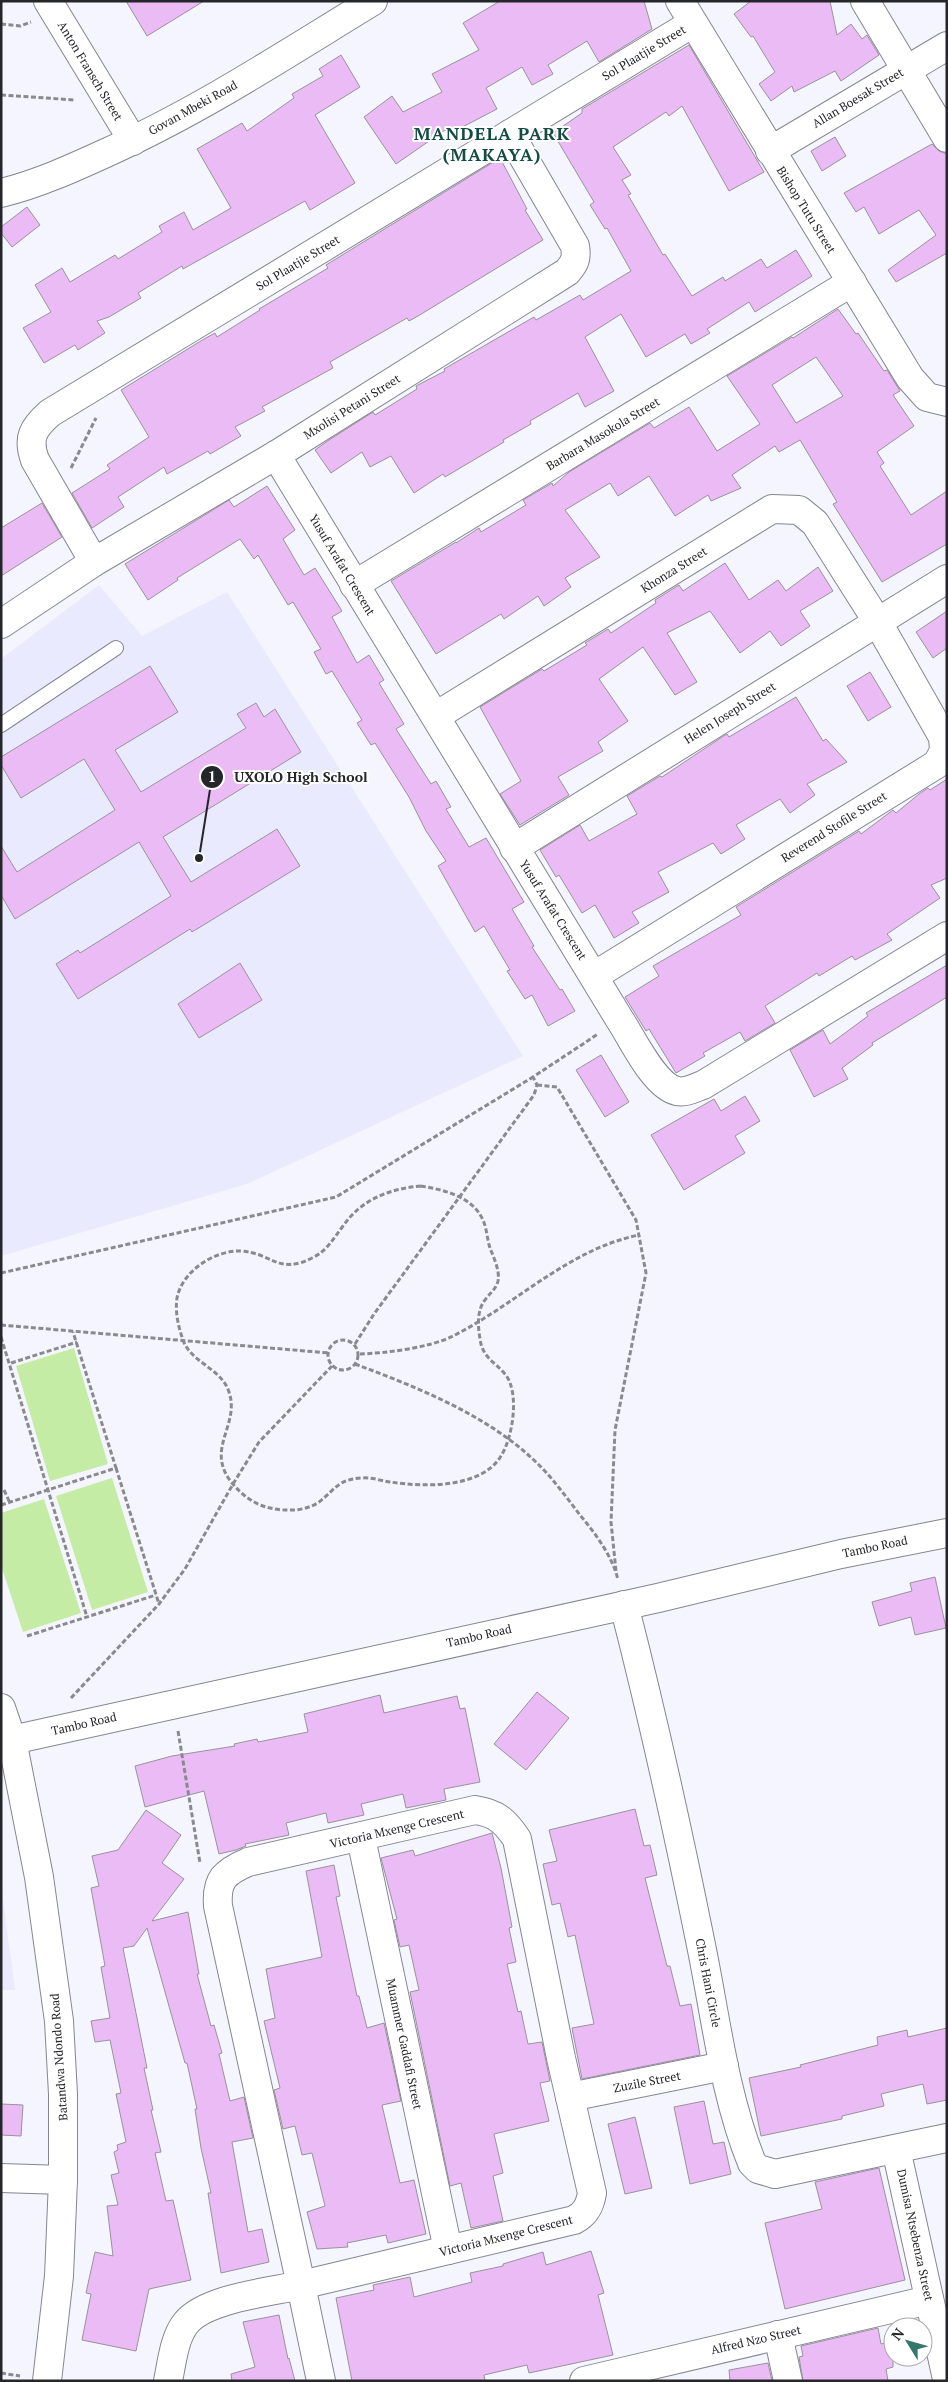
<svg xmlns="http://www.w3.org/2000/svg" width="948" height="2382" font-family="'PT Serif',serif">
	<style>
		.built { fill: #e9eafd }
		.green { fill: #c4eca4 }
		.building { fill: #ebbbf6; stroke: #99929b; fill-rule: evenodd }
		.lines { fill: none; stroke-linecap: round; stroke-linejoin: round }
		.lane-casing { stroke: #858691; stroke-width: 16 }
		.street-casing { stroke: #858691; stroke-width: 30 }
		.path { stroke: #898a90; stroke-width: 3; stroke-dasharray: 5 2.5; stroke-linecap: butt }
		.lane { stroke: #fff; stroke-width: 14 }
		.street { stroke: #fff; stroke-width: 28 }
		.labels { text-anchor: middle; stroke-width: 4; stroke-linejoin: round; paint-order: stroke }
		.street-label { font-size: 12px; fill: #25262a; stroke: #fff }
		.district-label { font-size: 18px; font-weight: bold; letter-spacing: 1px; fill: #134c42; stroke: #fff }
		.leader { fill: none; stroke: #25262a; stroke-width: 2 }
		.callout-dot { fill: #25262a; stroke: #fff; stroke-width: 2 }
		.mark-label { font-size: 15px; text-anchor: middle; font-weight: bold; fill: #fff }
		.callout-label { font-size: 14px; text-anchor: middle; font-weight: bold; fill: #25262a; stroke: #fff; stroke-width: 4; stroke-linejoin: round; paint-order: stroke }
	</style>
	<rect width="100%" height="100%" fill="#f4f5fe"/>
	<!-- built -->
	<g class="built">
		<path d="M99,585L142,636L227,592L523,1056L247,1184L1,1256V659Z"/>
		<path d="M1,1884L15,1990H1Z"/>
	</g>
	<!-- green -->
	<g class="green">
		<path d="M74,1348L108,1464L50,1481L16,1366Z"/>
		<path d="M112,1478L148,1592L92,1610L56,1496Z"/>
		<path d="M44,1499L81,1613L23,1632L1,1565V1513Z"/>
	</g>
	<!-- building -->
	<g class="building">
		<path d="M126,1H204L147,36Z"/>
		<path d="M500,1H644L652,29L599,62L587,41L548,65L553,74L532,85L522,67L486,88L497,109L449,134L445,130L396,164L364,117L392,96L403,112L442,92L432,74L479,50L463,23Z"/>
		<path d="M751,1H830L837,35L851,24L862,39L867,35L879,55L841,81L835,71L794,92L792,86L771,101L759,84L775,72L753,36L751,37L734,14Z"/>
		<path d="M689,45L764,172L729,191L682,106L669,116L666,112L613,147L631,175L622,180L631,194L628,195L663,255L665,254L692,296L723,277L725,281L761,259L767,268L796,250L812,276L755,312L749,302L707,329L710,333L691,344L685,334L646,357L621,314L585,337L614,391L585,407L578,393L530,421L531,424L503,440L504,442L445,477L443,474L414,493L391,456L370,467L362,452L331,473L315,450L329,440L373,412L375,415L417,389L416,386L445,371L444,369L534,317L536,320L580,295L583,300L631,271L607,228L605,229L590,205L594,202L553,133L582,113V109Z"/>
		<path d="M341,55L360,87L315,115L355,183L310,210L305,201L183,269L182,266L138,293L141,298L109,317L97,321L105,333L78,350L75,345L44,363L23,328L51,312L35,285L62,268L70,282L115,255L118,259L162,232L159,226L184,212L193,230L231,208L197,149L242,123L247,131L294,98L292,94L323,76L319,69Z"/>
		<path d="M835,137L846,156L822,171L811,151Z"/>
		<path d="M932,144L939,151L947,154V253L896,282L888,270L936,235L919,210L879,234L864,207L856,212L844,193Z"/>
		<path d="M500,158L527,209L525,210L543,240L418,316L409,321L407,318L330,362L333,368L262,407L265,411L235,427L241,436L210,454L208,451L167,474L164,467L118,497L124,507L92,528L72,493L110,469L107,465L149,437L121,390L204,339L215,333L217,337L260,310L259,309L328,268L326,265Z"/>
		<path d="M27,207L40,225L12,247L1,233V227Z"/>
		<path d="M838,309L856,334L858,333L884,371L887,370L900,391L893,395L914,426L877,452L884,463L880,466L911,515L947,491V544L882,582L833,504L837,502L800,440L779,452L775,446L732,475L741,488L711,501L708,495L675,516L649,476L618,496L610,483L565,510L600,557L565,578L571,587L544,606L538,596L504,619L501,614L436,654L391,581L456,542V543L479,528L481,532L526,505L523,500L552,483L553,486L569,472L650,423L654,428L689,407L717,451L760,424L727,376L792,337L793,338ZM816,357L843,396L796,423L772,385Z"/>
		<path d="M267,486L295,530L283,539L304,575L315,568L342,611L332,617L357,663L369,655L384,680L379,683L404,724L396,729L431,784L436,781L451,807L446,809L469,847L486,838L524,902L512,909L534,946L532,947L560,990L562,989L575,1011L548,1026L532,995L525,999L507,971L510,970L484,926L475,932L438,866L446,861L426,831L409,797L375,743L371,745L357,723L362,720L332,671L326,674L314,652L321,649L293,602L288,605L258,555L254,559L240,539L177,578L178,580L148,600L125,564L229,500L234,507Z"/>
		<path d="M42,503L62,537L1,576V528Z"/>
		<path d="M725,563L749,600L778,580L786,591L818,567L833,591L800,611L810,626L781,646L770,631L740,653L710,611L667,633L697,682L675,695L643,647L599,679L628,721L598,742L603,751L558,777L569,795L520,825L500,794L521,781L480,707L542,669L544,671L587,645L585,643L608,629L611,633L656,603L655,600L679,585L683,591Z"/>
		<path d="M947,611V648L933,658L916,632Z"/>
		<path d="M150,666L178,712L115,750L141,792L246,728L237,714L256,703L264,717L275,709L301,752L163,837L191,882L277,829L300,866L192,932L190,929L78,999L56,964L78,950L80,953L171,896L139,842L15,919L1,895V846L17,872L115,810L84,759L21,798L1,765V757Z"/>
		<path d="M870,672L891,707L868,721L847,686Z"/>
		<path d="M796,697L823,741L826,739L847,762L807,784L815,795L790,813L780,799L736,825L745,839L721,854L713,843L658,872L669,892L632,912L639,923L614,938L595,905L582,913L559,875L556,877L540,850L580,825L589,841L637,814L627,796L660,776L662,777L725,735L727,734L729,737Z"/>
		<path d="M947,779V878L931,885L940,898L887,934L892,940L855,960L852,956L819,976L817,973L765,1006L775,1023L745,1041L740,1032L703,1053L705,1056L676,1073L649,1029L646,1031L625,997L659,976L653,966L741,915L736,907L859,831L861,834L893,810L896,813L919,794L928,788L930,790Z"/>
		<path d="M240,963L262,1000L199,1038L178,1004Z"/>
		<path d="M947,965V997L872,1043L873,1045L842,1068L848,1079L814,1097L790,1050L823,1030L830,1044L868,1016L866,1013Z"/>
		<path d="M601,1055L629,1102L605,1117L576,1070Z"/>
		<path d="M745,1096L760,1121L735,1136L745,1153L684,1190L651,1135L714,1099L721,1111Z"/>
		<path d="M935,1577L946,1628L915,1635L911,1617L879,1626L872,1602L912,1591L910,1583Z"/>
		<path d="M537,1692L569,1718L526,1770L494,1744Z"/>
		<path d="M380,1695L384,1713L457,1696L460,1709L465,1708L480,1782L444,1789L446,1800L406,1808L403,1794L361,1804L364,1815L328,1823L326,1813L286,1823L289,1835L245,1844L246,1846L236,1850L219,1854L204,1791L145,1807L135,1766L172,1756L235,1746L234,1744L257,1739L258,1742L308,1732L304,1714Z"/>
		<path d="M635,1809L644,1846L650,1845L657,1875L645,1878L667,1966H670L680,2006L691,2004L700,2055L582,2079L572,2028L594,2024L575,1935L568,1937L560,1903L552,1905L543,1864L557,1861L549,1830Z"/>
		<path d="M146,1810L181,1835L162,1863L184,1879L152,1921L188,1912L199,1974H197L211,2026L214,2025L222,2053L219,2054L230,2101L244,2097L253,2138L232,2142L248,2232L262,2229L269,2262L221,2273L208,2193H211L201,2148L195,2109H197L187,2063H185L147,1928L134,1946L123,1948L147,2068H144L153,2110H151L161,2152L155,2153L166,2201L173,2200L191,2280L149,2289L136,2351L82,2340L91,2294L86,2293L95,2252L113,2256L107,2206L118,2205L111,2175L119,2173L114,2152L118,2150L117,2145L126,2142L116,2094L121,2093L110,2040L95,2042L91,2021L110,2018L101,1967L105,1966L91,1888L99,1886L92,1856L118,1850Z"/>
		<path d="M492,1833L501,1868L512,1927L509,1928L516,1962L507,1964L518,2012L521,2011L528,2044L542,2042L550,2081L540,2083L549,2121L494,2134L503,2173L493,2176L503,2221L471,2228L461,2183L450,2186L410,1992L419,1990L409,1945L400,1947L394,1920L397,1919L381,1858L413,1850L415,1856Z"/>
		<path d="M334,1865L340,1896L336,1897L357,1996H359L367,2028L384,2023L401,2101L382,2105L400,2183L414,2180L426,2234L388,2243L386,2235L347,2243L348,2247L317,2249L307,2212L325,2206L312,2153L302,2155L295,2126L283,2129L274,2090L280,2088L264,2021L275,2018L266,1969L322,1957L306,1871Z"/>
		<path d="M947,2028V2100L927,2104L923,2084L881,2094L884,2106L842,2116V2119L761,2136L749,2078L801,2067L800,2065L878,2045L877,2037L907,2030L908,2037Z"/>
		<path d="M704,2101L713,2144L724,2142L731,2174L690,2184L674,2107Z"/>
		<path d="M1,2104L23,2105L21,2136L1,2135Z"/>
		<path d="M635,2117L652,2188L625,2194L608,2124Z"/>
		<path d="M879,2168L905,2280L785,2309L765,2223L822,2209L815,2182Z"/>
		<path d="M591,2251L604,2293L598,2295L613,2355L529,2373L527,2365L484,2375L485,2381H352L336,2298L374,2290L373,2285L410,2277L414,2297L472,2282L470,2273L503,2266V2264L543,2252L546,2265Z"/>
		<path d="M279,2315L288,2359L289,2358L295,2381H232L231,2374L255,2367L243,2322Z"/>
		<path d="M878,2328L881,2344L893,2341V2367L886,2369L888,2381H803L799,2357L803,2356L801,2346Z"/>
		<path d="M768,2363L772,2381H730L729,2370Z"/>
	</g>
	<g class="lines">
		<defs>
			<path id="lane" d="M1,725L116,648"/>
			<g id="street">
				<path d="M48,1L133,141"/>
				<path d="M680,1L910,378L927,397L947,402"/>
				<path d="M865,1L947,138"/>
				<path d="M770,151L947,46"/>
				<path d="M1,193C38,184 73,168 108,152C201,110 286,54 373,1"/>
				<path d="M276,455L620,1020C632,1038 654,1086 677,1091C686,1093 694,1088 703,1085L947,936"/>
				<path d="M94,562L35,460C27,438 33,428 50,413L693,23"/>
				<path d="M354,585L852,282"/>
				<path d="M1,624L94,562L276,455L567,272C575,263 577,258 575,246L510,134"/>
				<path d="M436,716L772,509L799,510L815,523L877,621L943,737L944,751L937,764L594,976"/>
				<path d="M514,848L947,579"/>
				<path d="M624,1605C653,1718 678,1831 701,1945C716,2018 724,2094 752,2163L758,2169L775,2174L947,2138"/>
				<path d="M1,1708L12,1740L39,1877L59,2021L63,2094V2180L59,2276L47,2381"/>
				<path d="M12,1740L658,1598L841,1554L947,1533"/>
				<path d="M475,1810C496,1813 505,1821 517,1839L561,2058L592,2193C590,2205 586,2214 574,2220L301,2285L218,1906C216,1879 225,1872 248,1862Z"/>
				<path d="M361,1838L448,2250"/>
				<path d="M570,2097L724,2066"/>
				<path d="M896,2149L947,2379"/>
				<path d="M1,2178L63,2180"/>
				<path d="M778,2335L788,2381"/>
				<path d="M168,2381C172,2362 174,2338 186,2323C206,2298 271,2292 301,2285L321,2381"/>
				<path d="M584,2381L929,2300"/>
			</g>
		</defs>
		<!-- lane casing -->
		<use href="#lane" class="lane-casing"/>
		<!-- street casing -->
		<use href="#street" class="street-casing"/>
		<!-- path -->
		<g class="path">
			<path d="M1,24L20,26L31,22"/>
			<path d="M1,95L75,100"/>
			<path d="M71,468L96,418"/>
			<path d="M537,1085L557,1087L636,1220L646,1273L615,1430L611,1522L616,1571"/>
			<path d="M421,1186C444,1190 472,1196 483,1220C487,1229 487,1239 490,1248C494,1258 500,1271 498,1281C496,1289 490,1293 485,1300C476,1311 478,1330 481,1344C485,1359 496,1363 505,1374C520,1392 513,1437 501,1456C481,1489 423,1487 390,1482C381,1481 372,1477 362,1478C338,1479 336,1489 319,1502C312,1507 301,1510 292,1510C265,1511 245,1501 229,1479C207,1447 240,1424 229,1392C221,1367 189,1363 182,1337C178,1325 175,1311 177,1298C182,1271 215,1250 241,1251C272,1253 278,1275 312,1258C327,1251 333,1239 343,1226C362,1199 389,1189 421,1186Z"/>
			<path d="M1,1273L336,1197L533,1077"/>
			<path d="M1,1325L329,1353"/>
			<path d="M1,1337L87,1617"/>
			<circle cx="343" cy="1355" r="15"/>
			<path d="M355,1344L374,1314L534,1095L537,1085L533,1077L598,1034"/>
			<path d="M360,1354C386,1353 429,1348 453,1336C515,1305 569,1249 639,1235"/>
			<path d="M11,1363L77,1342"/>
			<path d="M355,1364C419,1388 490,1416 539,1465C554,1480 567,1498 580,1515C595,1533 613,1557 618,1580"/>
			<path d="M116,1468L159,1604"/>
			<path d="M4,1490L10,1503"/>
			<path d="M1,1505L116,1468L73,1332"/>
			<path d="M27,1636L156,1595"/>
			<path d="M71,1698L159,1604L185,1569L233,1484L259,1442L332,1366"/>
			<path d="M178,1731L200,1863"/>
			<path d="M1,2373L20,2376"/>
		</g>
		<!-- lane -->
		<use href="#lane" class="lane"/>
		<!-- street -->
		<use href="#street" class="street"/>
	</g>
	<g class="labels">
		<!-- street labels -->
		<g class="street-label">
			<text transform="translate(644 53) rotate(-31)" y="4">Sol Plaatjie Street</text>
			<text transform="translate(90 71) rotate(59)" y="4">Anton Fransch Street</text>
			<text transform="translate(858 98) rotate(-31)" y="4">Allan Boesak Street</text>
			<text transform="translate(193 108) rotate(-29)" y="4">Govan Mbeki Road</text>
			<text transform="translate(806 210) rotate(58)" y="4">Bishop Tutu Street</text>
			<text transform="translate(298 263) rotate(-31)" y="4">Sol Plaatjie Street</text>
			<text transform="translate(352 407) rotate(-32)" y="4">Mxolisi Petani Street</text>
			<text transform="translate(603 434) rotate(-31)" y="4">Barbara Masokola Street</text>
			<text transform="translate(342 565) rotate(59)" y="4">Yusuf Arafat Crescent</text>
			<text transform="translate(674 570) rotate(-32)" y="4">Khonza Street</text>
			<text transform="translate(730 713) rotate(-32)" y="4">Helen Joseph Street</text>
			<text transform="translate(834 827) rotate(-32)" y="4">Reverend Stofile Street</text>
			<text transform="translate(553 910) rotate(58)" y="4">Yusuf Arafat Crescent</text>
			<text transform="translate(875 1547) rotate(-12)" y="4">Tambo Road</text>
			<text transform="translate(479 1636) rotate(-13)" y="4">Tambo Road</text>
			<text transform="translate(84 1724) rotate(-13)" y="4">Tambo Road</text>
			<text transform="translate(397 1829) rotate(-13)" y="4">Victoria Mxenge Crescent</text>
			<text transform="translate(708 1983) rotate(79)" y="4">Chris Hani Circle</text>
			<text transform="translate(404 2044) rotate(78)" y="4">Muammer Gaddafi Street</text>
			<text transform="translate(59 2057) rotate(-94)" y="4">Batandwa Ndondo Road</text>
			<text transform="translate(647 2082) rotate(-11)" y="4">Zuzile Street</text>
			<text transform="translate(915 2235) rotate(78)" y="4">Dumisa Ntsebenza Street</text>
			<text transform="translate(506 2236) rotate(-14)" y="4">Victoria Mxenge Crescent</text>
			<text transform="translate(756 2340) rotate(-13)" y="4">Alfred Nzo Street</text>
		</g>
		<!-- district labels -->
		<g class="district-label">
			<text x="492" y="140">MANDELA PARK<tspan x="492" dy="21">(MAKAYA)</tspan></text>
		</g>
	</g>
	<!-- callouts -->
	<path class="leader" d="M199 858L212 777"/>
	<g class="callout-dot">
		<circle cx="199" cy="858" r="5"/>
		<circle cx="212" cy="777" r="12"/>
	</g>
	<g class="mark-label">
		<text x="212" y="782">1</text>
	</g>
	<g class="callout-label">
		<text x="301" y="782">UXOLO High School</text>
	</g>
	<!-- border -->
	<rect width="948" height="2382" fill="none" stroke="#25262a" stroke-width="5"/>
	<!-- north arrow -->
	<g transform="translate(908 2342) rotate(307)"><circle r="24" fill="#ffffff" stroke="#a8a8aa"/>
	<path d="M0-4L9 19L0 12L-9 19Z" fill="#33786b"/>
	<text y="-8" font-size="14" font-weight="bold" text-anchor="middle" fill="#25262a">N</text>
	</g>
</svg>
